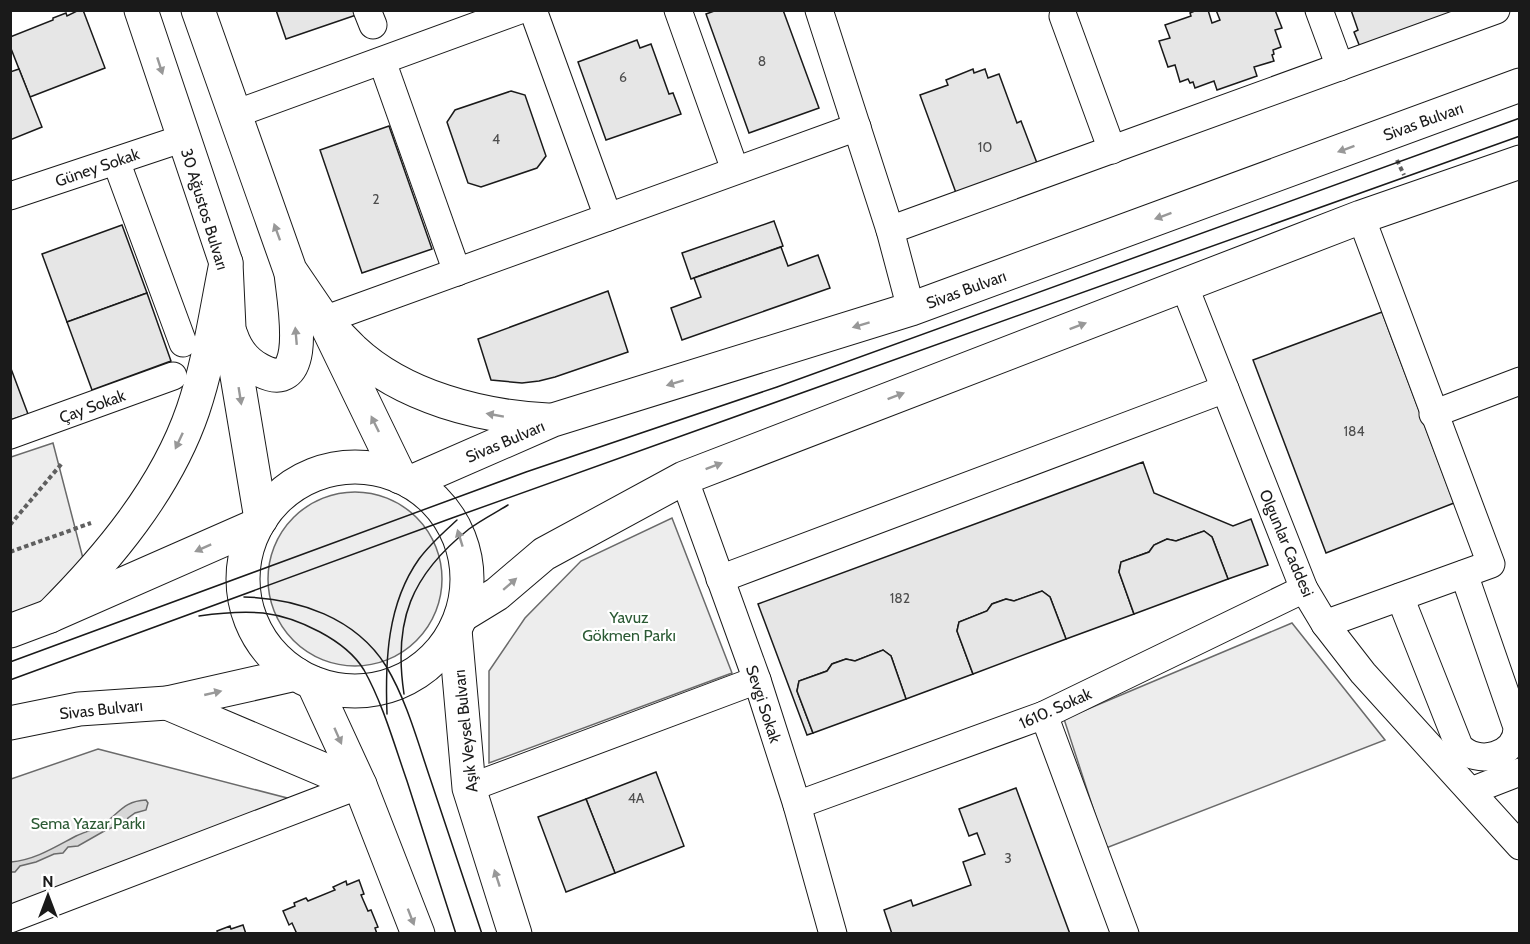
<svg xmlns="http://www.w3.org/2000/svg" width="1530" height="944" font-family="Cabin,sans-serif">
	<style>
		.built { fill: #ededed; stroke: #6a6a6a; stroke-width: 1.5 }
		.water { fill: #d7d7d7; stroke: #6a6a6a; stroke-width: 1.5 }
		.building { fill: #e6e6e6; stroke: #1a1a1a; stroke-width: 1.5 }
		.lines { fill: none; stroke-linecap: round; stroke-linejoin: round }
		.minor-casing { stroke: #1a1a1a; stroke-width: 29 }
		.major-casing { stroke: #1a1a1a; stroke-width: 35 }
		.highway-casing { stroke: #1a1a1a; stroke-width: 35 }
		.path { stroke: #5f5f5f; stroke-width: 4; stroke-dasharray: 4.5 3; stroke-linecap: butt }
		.minor { stroke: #fff; stroke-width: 27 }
		.major { stroke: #fff; stroke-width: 33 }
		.highway { stroke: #fff; stroke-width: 33 }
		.tram { stroke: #1a1a1a; stroke-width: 1.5 }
		.oneway { fill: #989898 }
		.labels { text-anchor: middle; stroke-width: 4.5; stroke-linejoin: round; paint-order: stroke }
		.number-label { font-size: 14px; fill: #4d4d4d }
		.street-label { font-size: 16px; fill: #1a1a1a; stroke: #fff }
		.park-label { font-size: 16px; fill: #2b5a34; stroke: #fff }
	</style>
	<rect width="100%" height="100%" fill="#fff"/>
	<!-- built -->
	<g class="built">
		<path d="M53,443L86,570L23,614L11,619V457Z"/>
		<circle cx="355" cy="579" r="87"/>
		<path d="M672,518L732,673L489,763V671L525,618L581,561Z"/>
		<path d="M1292,623L1385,740L1106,848L1064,719Z"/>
		<path d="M98,749L295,800L11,925V779Z"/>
	</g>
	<!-- water -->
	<path class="water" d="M146,800L148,803L146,810L135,813L128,818L126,822L106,830L78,846L68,847L63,853L54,854L36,862L20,866L15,872H11V862C35,860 55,847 76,836C84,832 94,830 102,825C119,814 123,801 146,800Z"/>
	<!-- building -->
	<g class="building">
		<path d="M79,10H83L105,68L30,97L10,46V37L53,20V18L66,13L67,16Z"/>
		<path d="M276,10H361L362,13L286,39Z"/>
		<path d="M717,10H783L819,108L749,133L706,14Z"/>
		<path d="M1197,10H1208L1212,23L1220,20L1216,10H1275L1282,28L1275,30L1281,47L1273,50L1274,54L1272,55L1274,61L1254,67L1257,76L1217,90L1214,81L1195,88L1193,82L1190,83L1188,79L1180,82L1175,65L1168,67L1159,41L1170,38L1165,25L1191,16L1190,13Z"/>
		<path d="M1351,10H1469L1360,47L1354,32L1358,30Z"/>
		<path d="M637,40L640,48L651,44L669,94L673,93L681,114L606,140L578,62Z"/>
		<path d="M19,69L42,127L10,140V72Z"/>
		<path d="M973,69L974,73L985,69L988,78L999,74L1017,123L1021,121L1040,171L959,201L920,95L948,85L946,80Z"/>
		<path d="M511,91L525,95L546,156L537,168L481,187L468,183L447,122L455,110Z"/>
		<path d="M389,126L432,249L362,273L320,150Z"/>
		<path d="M774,221L783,246L691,279L682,253Z"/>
		<path d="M122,225L147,293L67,322L42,254Z"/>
		<path d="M781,247L788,266L818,255L830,288L682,340L671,308L701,297L694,278Z"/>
		<path d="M608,291L628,352L555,377L539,381L522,383L491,380L478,339Z"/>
		<path d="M147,293L171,361L92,390L67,322Z"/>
		<path d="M1382,312L1454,503L1326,553L1253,360Z"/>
		<path d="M10,366L28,414L10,420Z"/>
		<path d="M1143,462L1154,493L1233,526L1251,519L1268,565L1228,579L1212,537L1204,531L1176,541L1167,539L1154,545L1149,552L1121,562L1119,572L1134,614L1066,639L1050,597L1042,591L1014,601L1006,599L992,604L987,611L959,622L957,631L973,674L906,699L891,656L883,650L855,661L846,659L832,664L827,671L799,681L797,691L813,733L807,735L758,604Z"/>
		<path d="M1204,531L1212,537L1228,579L1134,614L1119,572L1121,562L1149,552L1154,545L1167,539L1176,541Z"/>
		<path d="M1042,591L1050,597L1066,639L973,674L957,631L959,622L987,611L992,604L1006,599L1014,601Z"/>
		<path d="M883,650L891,656L906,699L813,733L797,691L799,681L827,671L832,664L846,659L855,661Z"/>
		<path d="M656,772L684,846L615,873L586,799Z"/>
		<path d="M1016,788L1070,934H892L884,910L911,900L913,906L971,885L963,862L985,854L977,833L969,836L959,809Z"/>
		<path d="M586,799L615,873L566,892L538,817Z"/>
		<path d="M359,880L364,894L361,895L368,911L371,910L378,927L375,928L377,934H297L292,923L289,925L283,911L295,906L294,903L306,898L308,901L335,890L333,887L346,881L347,885Z"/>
		<path d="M243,925L246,934H218L217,931L230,926L231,929Z"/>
	</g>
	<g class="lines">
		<defs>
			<g id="minor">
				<path d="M367,10L373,25"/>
				<path d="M533,10L608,217"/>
				<path d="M678,10L735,170"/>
				<path d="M819,10L890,230L911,309"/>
				<path d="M1319,10L1340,67"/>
				<path d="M1063,16L1112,150"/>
				<path d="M382,61L457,272"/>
				<path d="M235,114L520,10"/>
				<path d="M116,161L183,343"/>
				<path d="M10,196L184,138"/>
				<path d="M890,230L1496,10"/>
				<path d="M1184,285L1304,589L1325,624L1363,673L1520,846"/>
				<path d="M324,320L857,127"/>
				<path d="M1433,414L1520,381"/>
				<path d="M10,435L173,376"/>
				<path d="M684,478L757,680L797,805L833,934"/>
				<path d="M720,579L1225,389"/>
				<path d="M1400,597L1459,746C1477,767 1518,756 1517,727L1464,574"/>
				<path d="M1325,624L1491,564L1361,217"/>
				<path d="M1044,715L1125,934"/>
				<path d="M469,788L757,680"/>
				<path d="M1471,791L1520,772"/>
				<path d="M797,805L1044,715L1304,589"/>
				<path d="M10,919L360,785"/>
			</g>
			<g id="major">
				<path d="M141,10L226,263L229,328L261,519"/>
				<path d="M198,10L290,270L324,320L400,477"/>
				<path d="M231,335C236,350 246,363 260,370C314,399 293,297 291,273"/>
				<path d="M455,630L469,788L515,934"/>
				<path d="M313,683L360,785L418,934"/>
			</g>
			<g id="highway">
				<path d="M324,320C333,330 343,340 353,350C403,397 482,417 548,420"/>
				<circle cx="355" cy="579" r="112"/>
				<path d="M411,482L553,420L911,309L1520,85"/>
				<path d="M50,616C108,558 166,489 193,410C209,363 216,312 226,263"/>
				<path d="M461,616L497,594L544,554L684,478L1361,217L1520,162"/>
				<path d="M10,631L50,616L257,525"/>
				<path d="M167,703L360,785"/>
				<path d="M10,723L79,709L167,703L296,674"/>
			</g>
		</defs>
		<!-- minor casing -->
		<use href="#minor" class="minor-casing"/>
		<!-- major casing -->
		<use href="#major" class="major-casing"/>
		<!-- highway casing -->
		<use href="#highway" class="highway-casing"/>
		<!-- path -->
		<g class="path">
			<path d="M1397,160L1404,175"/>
			<path d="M10,525L63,462"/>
			<path d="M10,552L91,523"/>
		</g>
		<!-- minor -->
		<use href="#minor" class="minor"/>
		<!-- major -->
		<use href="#major" class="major"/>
		<!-- highway -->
		<use href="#highway" class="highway"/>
		<!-- tram -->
		<g class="tram">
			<path d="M244,597C298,598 356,618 386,666C407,701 418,743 431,781C448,832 465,883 482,934"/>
			<path d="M199,616C220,613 242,611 263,613C297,617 346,640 364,670C383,704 394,744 407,781C423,832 440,883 456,934"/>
			<path d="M10,662L526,472L777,387L1520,118"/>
			<path d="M10,680L452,518L1520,136"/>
			<path d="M404,694C393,621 411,575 469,529C481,520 495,513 508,505"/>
			<path d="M387,714C385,661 387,604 419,559C430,544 444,532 457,520"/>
		</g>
	</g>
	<!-- one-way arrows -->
	<defs><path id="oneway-solid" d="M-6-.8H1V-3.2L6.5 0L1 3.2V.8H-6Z" transform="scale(1.5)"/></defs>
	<g class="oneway">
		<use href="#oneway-solid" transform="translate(160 66) rotate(72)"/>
		<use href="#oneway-solid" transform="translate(1346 149) rotate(160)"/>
		<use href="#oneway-solid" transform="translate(1163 216) rotate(160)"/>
		<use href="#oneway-solid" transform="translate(277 232) rotate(-110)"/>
		<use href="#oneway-solid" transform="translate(861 325) rotate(163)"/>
		<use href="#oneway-solid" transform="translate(1078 326) rotate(-21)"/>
		<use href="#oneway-solid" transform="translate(296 336) rotate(-95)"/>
		<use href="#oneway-solid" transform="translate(675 383) rotate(163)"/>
		<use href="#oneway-solid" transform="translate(240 396) rotate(81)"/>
		<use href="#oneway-solid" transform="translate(896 396) rotate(-21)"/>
		<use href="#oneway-solid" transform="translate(495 415) rotate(-170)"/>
		<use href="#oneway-solid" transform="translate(375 424) rotate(-116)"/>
		<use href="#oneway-solid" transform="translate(179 441) rotate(115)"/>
		<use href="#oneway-solid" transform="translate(714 466) rotate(-21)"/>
		<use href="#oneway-solid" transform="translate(460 538) rotate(-107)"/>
		<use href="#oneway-solid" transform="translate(203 548) rotate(156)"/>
		<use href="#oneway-solid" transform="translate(510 584) rotate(-41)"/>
		<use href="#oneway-solid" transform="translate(213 693) rotate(-13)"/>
		<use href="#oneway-solid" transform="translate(338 736) rotate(66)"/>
		<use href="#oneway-solid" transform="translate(497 878) rotate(-108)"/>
		<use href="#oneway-solid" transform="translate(411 917) rotate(69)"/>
	</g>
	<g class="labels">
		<!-- number labels -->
		<g class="number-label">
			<text x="762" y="66">8</text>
			<text x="623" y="82">6</text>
			<text x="496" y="144">4</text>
			<text x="985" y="152">10</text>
			<text x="376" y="204">2</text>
			<text x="1354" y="436">184</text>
			<text x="900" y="603">182</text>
			<text x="636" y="803">4A</text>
			<text x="1008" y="863">3</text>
		</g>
		<!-- street labels -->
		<g class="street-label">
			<text transform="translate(1423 121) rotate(-20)" y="6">Sivas Bulvarı</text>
			<text transform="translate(97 167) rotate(-19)" y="6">Güney Sokak</text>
			<text transform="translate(205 209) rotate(73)" y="6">30 Ağustos Bulvarı</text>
			<text transform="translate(966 289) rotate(-20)" y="6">Sivas Bulvarı</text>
			<text transform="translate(92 406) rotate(-20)" y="6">Çay Sokak</text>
			<text transform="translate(505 441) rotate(-23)" y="6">Sivas Bulvarı</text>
			<text transform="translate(1287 543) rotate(67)" y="6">Olgunlar Caddesi</text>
			<text transform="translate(764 704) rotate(72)" y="6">Sevgi Sokak</text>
			<text transform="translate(1055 708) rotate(-24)" y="6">1610. Sokak</text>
			<text transform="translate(101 709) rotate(-6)" y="6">Sivas Bulvarı</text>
			<text transform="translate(465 731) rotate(-96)" y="6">Aşık Veysel Bulvarı</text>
		</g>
		<!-- park labels -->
		<g class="park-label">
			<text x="629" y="623">Yavuz<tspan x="629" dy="18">Gökmen Parkı</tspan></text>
			<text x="88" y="829">Sema Yazar Parkı</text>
		</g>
	</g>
	<!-- border -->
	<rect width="1530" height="944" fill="none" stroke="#1a1a1a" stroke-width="24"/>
	<!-- north arrow -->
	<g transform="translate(48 896)" stroke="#ffffff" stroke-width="4.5" paint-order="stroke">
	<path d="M0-4.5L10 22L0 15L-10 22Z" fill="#1a1a1a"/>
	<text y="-9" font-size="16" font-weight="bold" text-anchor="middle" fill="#1a1a1a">N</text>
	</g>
</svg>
